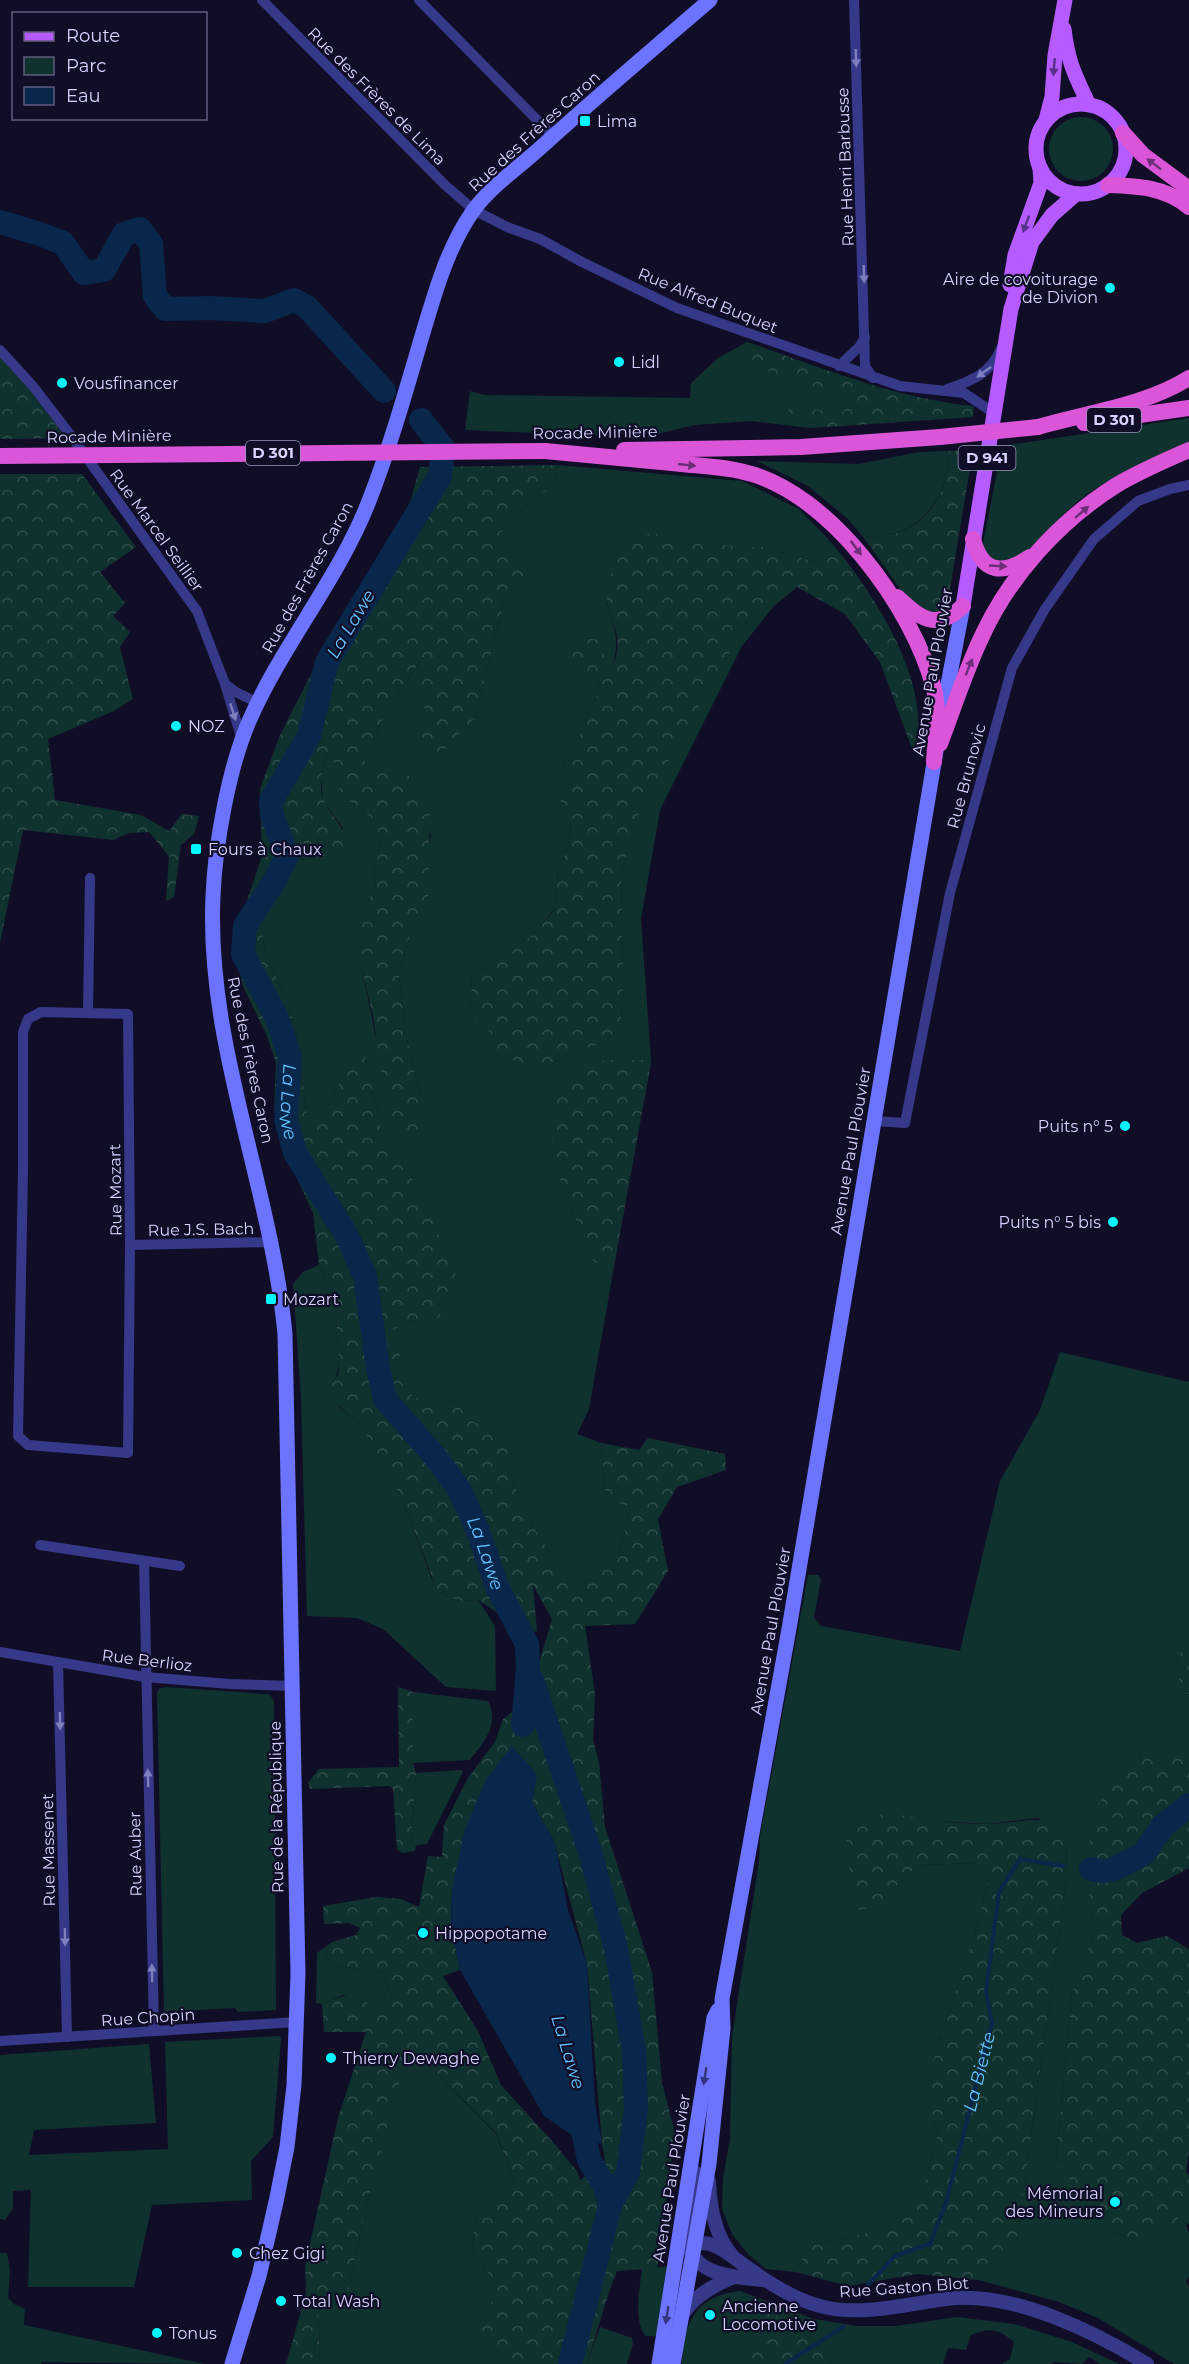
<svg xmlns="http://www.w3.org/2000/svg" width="1189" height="2364" font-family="Montserrat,sans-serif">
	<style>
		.green { fill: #10322e }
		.forest { fill: url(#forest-crowns); fill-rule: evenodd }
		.water { fill: #09264b }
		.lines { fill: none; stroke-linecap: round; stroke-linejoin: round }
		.stream { stroke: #09264b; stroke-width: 4 }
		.river { stroke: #09264b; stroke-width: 24 }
		.minor { stroke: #363989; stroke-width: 10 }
		.tertiary { stroke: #363989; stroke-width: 14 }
		.secondary { stroke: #6b73ff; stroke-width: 15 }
		.primary { stroke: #b55bff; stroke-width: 15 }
		.trunk { stroke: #da55d8; stroke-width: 16 }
		.trunk-bridge { stroke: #da55d8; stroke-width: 16 }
		.oneway { fill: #7e7fbe }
		.oneway2 { fill: #5a3188 }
		.oneway3 { fill: #6b2e77 }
		.oneway4 { fill: #34367d }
		.poi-dot { fill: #00f9ff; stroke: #100e27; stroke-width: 2 }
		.labels { text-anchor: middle; stroke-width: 4.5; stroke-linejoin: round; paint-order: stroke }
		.shield { fill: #100e27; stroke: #9b99be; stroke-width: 1.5 }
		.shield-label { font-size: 15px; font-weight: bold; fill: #d6d4ff }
		.street-label { font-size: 16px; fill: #d6d4ff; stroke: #100e27 }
		.poi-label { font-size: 16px; fill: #d6d4ff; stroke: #100e27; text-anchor: start }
		.water-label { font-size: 18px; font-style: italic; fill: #62c2ff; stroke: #100e27 }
	</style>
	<defs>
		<pattern id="forest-crowns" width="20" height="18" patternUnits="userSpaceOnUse" patternTransform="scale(1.5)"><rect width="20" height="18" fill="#10322e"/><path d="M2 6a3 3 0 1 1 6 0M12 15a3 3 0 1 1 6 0" fill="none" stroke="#324f4d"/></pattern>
	</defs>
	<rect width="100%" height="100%" fill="#100e27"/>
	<!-- green -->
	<g class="green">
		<circle cx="1081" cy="149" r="32"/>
		<path d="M747,342L762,347L752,358L754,366L849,399L847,407L842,413L786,411L796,418L827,427L809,428L751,421L695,425L657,434L581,435L465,430L470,391L484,395L690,398L691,383L718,358Z"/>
		<path d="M1189,418V444C1149,459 1111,475 1077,502C1056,520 1038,543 1016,560L993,561L982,549L1002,446Z"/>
		<path d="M949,451C948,503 918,537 864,538L848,519L808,486L757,461L859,464L919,452Z"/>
		<path d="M557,465L742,481L799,509L829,540L818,563L763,547H736L607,602C615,629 620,640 612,669L606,664L598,676L599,691L581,731L562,763L570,774L582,783L564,818L571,821L569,846L558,870L555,908L533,935L472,977L470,1012L495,1038L543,1068L577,1051L604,1043L621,1027L623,976L621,875L638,814L753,611L774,606L742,646L660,810L641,919L651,1060H608L554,1157L573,1214L594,1262L615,1261L589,1409L577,1434L601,1443L606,1499L631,1507L618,1560L575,1590L535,1530L505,1466L519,1447L472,1421L454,1401L413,1399L392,1330L423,1317L421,1193L381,1128L364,1051L353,1057L320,1121L306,1112L300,1052L290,1007L265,952L261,924L299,859L324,856L343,828L323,801L321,776L330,745L342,798L358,806L377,823L380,851L373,872L376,885L361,916V965L394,1124L407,1143L420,1096L406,1035L399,975L412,927L428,908V850L431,834L368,777L362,769L384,716L421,660L425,714L408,737L475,718L505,598L534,570L512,557L505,543L499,539L506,523L554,484Z"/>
		<path d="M319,1265L330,1289L336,1316L339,1365L335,1380L338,1406L361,1425L402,1499L432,1579L443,1593L450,1598L459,1601L478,1600L495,1626L496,1691L446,1687L383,1629L357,1618L307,1616L301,1398L293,1284L303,1272Z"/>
		<path d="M1060,1352L1189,1382V1643L1177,1658L1181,1695L1189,1694V1757H1140L1086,1868L1094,1932L1072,1994L1056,2157L1103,2228L1130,2239L1169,2229L1189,2205V2223L1186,2226L1189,2233V2276L1186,2281L1189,2287V2364H1174L1098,2318L1059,2302L979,2280L999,2264L1017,2240L1066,1881L1067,1835L1038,1818L987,1824L937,1821L851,1878L855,1910L873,1909L918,1865L978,1863L988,1881L973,1940L924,2088L938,2132L924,2186L899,2222L855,2236L809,2245L796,2272L766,2269L749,2255L732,2234L722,2209L723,2179L730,2138L732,2037L759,1862L760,1836L808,1575H818L821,1579L814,1618L821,1626L960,1651L1000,1481L1040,1410Z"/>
		<path d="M165,1687L265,1694L270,1695L274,1701L276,2010L238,2012L235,2008L164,2012L157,1693L159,1689Z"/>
		<path d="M413,1692L488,1701C500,1724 484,1742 470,1760L413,1763Z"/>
		<path d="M461,1770L463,1772L427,1844L411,1846L416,1773Z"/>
		<path d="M332,1942L325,1955L333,1966L383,1972L389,1990L375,2010L343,1995L322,2004L316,2003L317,1953Z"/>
		<path d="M279,2036L281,2038L273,2137L251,2161L252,2200L152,2205L134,2287H28L31,2190L13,2191V2208L5,2220L0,2219V2055L149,2044L156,2123L34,2130L29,2155L168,2149L165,2042Z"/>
		<path d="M406,2054L426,2062L496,2134L515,2182L476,2215L472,2250L498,2288L504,2362L510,2364H317L320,2352L318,2306L348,2292L367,2204Z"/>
		<path d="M0,2253H7L10,2271L8,2298L14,2304L25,2309L24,2325L205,2364L42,2362L41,2364H0Z"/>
		<path d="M670,2266L658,2336H646C633,2324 640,2285 642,2269Z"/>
		<path d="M740,2291L814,2319L857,2326H896L957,2317L1014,2324L1072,2342L1119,2364H1100L1089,2357L1082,2364L1054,2362L1051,2364H1002L1010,2359L1014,2342C998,2329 991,2327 971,2335L966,2350L948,2348L943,2364H829L840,2355L769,2313L749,2350L730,2364H682C684,2322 695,2296 740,2291Z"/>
		<path d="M600,2327L632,2338L633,2344L627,2364H587Z"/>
	</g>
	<!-- forest -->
	<g class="forest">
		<path d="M762,347C832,372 900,399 974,406L973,417L827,427L796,418L786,412L794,407L842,413L847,407L849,399L753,366L752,358Z"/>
		<path d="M0,351L66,438L0,439Z"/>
		<path d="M973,450L947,607L944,612L931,614L903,593L864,538C919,537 948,504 949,451Z"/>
		<path d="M557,465L554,484L506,523L499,539L505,543L512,557H518L535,570L505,598L475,718L439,755L407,737L425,714L420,661L384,716L362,769L368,777L387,762L413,779L430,803L428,908L412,927L399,975L406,1035L420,1096L423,1130L406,1144L394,1124L382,1080L374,1021L361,965V916L376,885L373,872L380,851L377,823L358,806L342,798L330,747C324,762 316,787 325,803C334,820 342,823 348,844L324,856L299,859L261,924L265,952L290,1007L300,1052L306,1112L320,1121L353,1057L364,1050L381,1128L421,1193L456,1276L439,1318L423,1317L392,1330L413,1398L454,1401L472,1421L520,1447L505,1466L535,1530L575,1590L618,1560L631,1507L606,1499L601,1443L639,1450L648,1438L725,1454L726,1470L677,1487L658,1519L668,1571L635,1624L585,1626L595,1694L593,1740L599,1762L605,1827L652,1972L662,2083L675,2133L657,2268L617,2271C605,2301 597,2333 587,2364H510L504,2362L480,2329L498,2288L472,2250L476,2215L515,2182L496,2133L426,2062L407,2054L367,2204L348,2292L318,2306L320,2352L317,2364H286L306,2293L305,2266L338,2118L366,2032H324L322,2004C346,1994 356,1991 375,2010L389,1990L383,1972L333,1966L325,1955L332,1942L356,1935L360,1928L349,1923L324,1924L323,1906L376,1897L401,1899L419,1907L428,1856L442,1857L444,1825L468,1778L495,1742L503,1719L528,1700L552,1619L533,1585L537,1631L514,1639L510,1621L478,1600L459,1601L450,1598L436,1587L402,1499L361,1425L330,1398V1389L338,1374L339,1366L336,1316L330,1289L319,1265L313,1213L280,1142L274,1109L276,1063L267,1036L241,982L235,936L262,856L260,789L280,735L329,639L385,553L410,503L420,467ZM537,1775L532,1803L554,1841L587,1964L602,2143L605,2161L580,2180L577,2171L552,2141L501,2085L478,2031L443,1976L460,1970L451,1925L452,1889Z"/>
		<path d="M0,474H82L136,547L100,572L125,603L113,616L130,632L120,647L133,699L114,711L48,739L55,800L141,815L169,831L182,814L199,816L194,834L181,845L174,897L166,901L169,856L149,832L129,833L113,840L23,830L0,943Z"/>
		<path d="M651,533L736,547H763L818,563L829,540C872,590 936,686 914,754L880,662L845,614L797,587L774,606L753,611L638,815L621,875L623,976L621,1027L604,1043L577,1051L543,1068L496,1056L495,1038L470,1012L472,977L533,935L555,909L558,870L569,846L571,822L564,818L560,794L582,783L570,774L562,763L581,731L599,691L598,676L577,672L572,654L582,638L601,640L606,664L612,668C614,662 617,656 617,650C620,632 609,616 607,599C605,571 626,543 651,533Z"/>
		<path d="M608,1060H651V1063L615,1261L594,1263C580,1229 563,1194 554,1159C550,1142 554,1091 567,1079C579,1067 592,1063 608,1060Z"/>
		<path d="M1189,1643V1694L1180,1695L1177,1657Z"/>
		<path d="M398,1687L413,1692V1763L416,1773L411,1845H416L415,1851L402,1853L397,1849L393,1789L390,1786L310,1789L308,1783L319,1769L399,1767Z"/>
		<path d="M1141,1757H1189V1868L1142,1893L1121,1915L1122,1935L1137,1943L1167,1936L1189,1949V2150L1186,2172L1189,2175V2205L1169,2229L1130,2239L1103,2228L1086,2206L1056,2157L1072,1994L1094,1932L1086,1868L1094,1808Z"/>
		<path d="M884,1812C918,1818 951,1824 985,1824C1012,1824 1030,1817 1059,1821L1067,1835L1066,1881L1017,2240L999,2265L979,2280L917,2274L848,2286L796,2272L809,2245L855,2236L899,2222L924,2186L938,2132L924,2088L973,1940L988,1881L977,1863L918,1865L873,1909L854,1910L846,1836Z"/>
		<path d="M768,2313L807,2328L841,2355L829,2364H730L749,2350Z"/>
	</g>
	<!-- water -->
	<path class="water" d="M512,1746L537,1775L532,1803L555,1843L568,1910L587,1964L595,2104L602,2143L586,2145L544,2116L460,1970L451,1925L452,1889L464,1832L485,1781Z"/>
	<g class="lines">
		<!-- stream -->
		<g class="stream">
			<path id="s1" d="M861,2292L895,2256L930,2244L946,2203L992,2023L986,1991L999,1892L1020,1859L1063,1866"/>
			<path d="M785,2364L843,2327"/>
		</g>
		<!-- river -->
		<g class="river">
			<path d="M0,222L40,234L63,243L84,273L104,270L124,234L140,229L151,244L155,296L165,309L210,308L265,311L294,300L307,307L384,391"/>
			<path id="s2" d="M421,420L443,448L440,476L327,662L309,736L271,801L272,815L287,856L275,880L245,926L243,954L277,1018L290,1057L286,1119L295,1153L346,1234L365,1276L378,1368L385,1399L438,1460L460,1491L478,1531L497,1587L527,1644L528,1670L523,1725"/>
			<path d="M532,1680L590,1852L616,1948L634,2051L636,2109L628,2172L610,2205"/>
			<path d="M1091,1869L1103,1871L1114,1869L1143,1854L1163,1826L1189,1805"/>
			<path d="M570,2364L610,2205L605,2186L589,2160L583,2131L582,2114"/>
		</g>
		<!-- minor -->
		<g class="minor">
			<path d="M262,0L445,185L474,210L507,227L540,239L582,262L677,308L900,386L964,393L988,409L995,416"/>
			<path d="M419,0L553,136"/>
			<path d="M854,0L865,366L873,378"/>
			<path d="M0,350L32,385L69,433L197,611L225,684L242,740"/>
			<path d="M839,366L860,346L865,337"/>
			<path d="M947,389C970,382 992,373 1001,348"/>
			<path d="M225,684L236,692L258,703"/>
			<path d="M41,1012L128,1014L130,1245L128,1453L28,1445L18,1436L23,1170V1032L28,1019Z"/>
			<path d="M88,1013L90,878"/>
			<path d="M874,1121L905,1123L950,893L1012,668L1045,609L1094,539L1138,501L1170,489L1189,485"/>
			<path d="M130,1245L272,1242"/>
			<path d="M40,1545L180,1566"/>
			<path d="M144,1561L154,2031"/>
			<path d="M0,1652L145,1677L230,1684L292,1686"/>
			<path d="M58,1662L67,2037"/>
			<path d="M0,2041L297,2022"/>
		</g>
		<!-- tertiary -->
		<g class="tertiary">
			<path d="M696,2173L688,2238C690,2276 735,2277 763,2280"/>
			<path d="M709,2181C710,2206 714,2234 731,2254"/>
			<path d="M687,2249C694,2243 704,2242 713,2245C726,2250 739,2262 751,2270C773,2286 797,2301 824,2307C866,2317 913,2302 955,2298C1018,2294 1095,2332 1147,2364"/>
			<path d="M682,2316C693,2296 714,2285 734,2277"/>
		</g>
		<!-- secondary -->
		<g class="secondary">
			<path d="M941,721L963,606"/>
			<path d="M232,2364L259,2276L276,2202L287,2147L294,2085L298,1974L285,1334C271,1186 206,1045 213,896C215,845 229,766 250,719C283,644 339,578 369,501C390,447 406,391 422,336C435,293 447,248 473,211C490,187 518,168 539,149C595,98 653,49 710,0"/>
			<path d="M659,2364L714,2018L718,2010"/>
			<path d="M673,2364L709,2164L723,2029L722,1999L789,1629L936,751"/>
		</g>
		<!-- primary -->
		<g class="primary">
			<path d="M1064,29C1068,63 1075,75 1089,105"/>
			<circle cx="1081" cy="149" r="45"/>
			<path d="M1046,120L1052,97L1055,55L1065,0"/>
			<path d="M1010,285L1015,255L1041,183L1040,168"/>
			<path d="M963,606L1011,309L1032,242L1052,215L1076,194"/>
		</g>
		<!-- trunk -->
		<g class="trunk">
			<path d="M1123,133L1143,155L1189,189"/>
			<path d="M1108,185C1138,186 1165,187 1189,207"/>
			<path d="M1084,423L1189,408"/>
			<path d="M1038,427C1089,412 1144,406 1189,378"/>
			<path d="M624,450L801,447L940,437"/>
			<path d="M545,451C588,455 630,459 672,463C696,466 721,466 744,472C829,491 914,609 934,689C940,712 935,739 934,762"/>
			<path d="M973,539C982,574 1003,575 1030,557"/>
			<path d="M897,597C920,618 936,632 963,606"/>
			<path d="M940,744C954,707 966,669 983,634C1011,574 1060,521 1115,486C1138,472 1164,461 1189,450"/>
		</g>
		<!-- trunk-bridge -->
		<g class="trunk-bridge">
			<path d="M940,437L1038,427"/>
			<path d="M0,456L545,451"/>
		</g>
	</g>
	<!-- one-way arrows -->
	<defs><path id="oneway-solid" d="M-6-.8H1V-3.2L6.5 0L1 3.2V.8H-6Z" transform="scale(1.5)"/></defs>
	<g class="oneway">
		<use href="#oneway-solid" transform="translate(856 58) rotate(88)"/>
		<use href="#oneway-solid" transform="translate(864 274) rotate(88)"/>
		<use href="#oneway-solid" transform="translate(984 372) rotate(144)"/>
		<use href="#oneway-solid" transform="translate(233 712) rotate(72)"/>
		<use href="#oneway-solid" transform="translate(60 1721) rotate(89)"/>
		<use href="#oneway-solid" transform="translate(148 1778) rotate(-91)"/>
		<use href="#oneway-solid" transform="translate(65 1937) rotate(89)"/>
		<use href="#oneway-solid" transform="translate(152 1973) rotate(-91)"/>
	</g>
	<g class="oneway2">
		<use href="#oneway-solid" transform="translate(1054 67) rotate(95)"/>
		<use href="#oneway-solid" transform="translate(1026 224) rotate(110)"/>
	</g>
	<g class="oneway3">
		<use href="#oneway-solid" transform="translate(1154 164) rotate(-143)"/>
		<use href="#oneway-solid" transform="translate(687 465) rotate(6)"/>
		<use href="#oneway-solid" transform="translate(1082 512) rotate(-41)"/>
		<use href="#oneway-solid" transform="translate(856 548) rotate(53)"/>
		<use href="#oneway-solid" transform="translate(998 566) rotate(3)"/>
		<use href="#oneway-solid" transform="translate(969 667) rotate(-68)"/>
	</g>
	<g class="oneway4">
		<use href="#oneway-solid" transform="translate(705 2076) rotate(99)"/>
		<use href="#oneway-solid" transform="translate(667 2315) rotate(99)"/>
	</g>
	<!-- markers -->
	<g class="poi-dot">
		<rect x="579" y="115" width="12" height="12" rx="3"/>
		<circle cx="1110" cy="288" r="6"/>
		<circle cx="619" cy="362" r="6"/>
		<circle cx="62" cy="383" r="6"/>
		<circle cx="176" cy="726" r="6"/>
		<rect x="190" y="843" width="12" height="12" rx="3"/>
		<circle cx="1125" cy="1126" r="6"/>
		<circle cx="1113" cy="1222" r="6"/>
		<rect x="265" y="1293" width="12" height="12" rx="3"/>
		<circle cx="423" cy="1933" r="6"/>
		<circle cx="331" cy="2058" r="6"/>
		<circle cx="1115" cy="2202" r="6"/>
		<circle cx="237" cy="2253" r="6"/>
		<circle cx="281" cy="2301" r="6"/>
		<circle cx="710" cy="2315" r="6"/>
		<circle cx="157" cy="2333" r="6"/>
	</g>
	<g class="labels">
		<!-- shield labels -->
		<g class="shield">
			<rect x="1087" y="408" width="54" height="24" rx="4.5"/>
			<rect x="246" y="441" width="54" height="24" rx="4.5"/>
			<rect x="958.5" y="446" width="57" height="24" rx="4.5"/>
		</g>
		<g class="shield-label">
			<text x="1114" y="425">D 301</text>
			<text x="273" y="458">D 301</text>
			<text x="987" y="463">D 941</text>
		</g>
		<!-- street labels -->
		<g class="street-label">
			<text transform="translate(377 96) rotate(45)" y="6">Rue des Frères de Lima</text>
			<text transform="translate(534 131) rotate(-42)" y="6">Rue des Frères Caron</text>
			<text transform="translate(845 167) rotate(-92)" y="6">Rue Henri Barbusse</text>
			<text transform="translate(708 300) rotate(22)" y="6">Rue Alfred Buquet</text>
			<text transform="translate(595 432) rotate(-1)" y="6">Rocade Minière</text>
			<text transform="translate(109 436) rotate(-1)" y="6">Rocade Minière</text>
			<text transform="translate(157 530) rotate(54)" y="6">Rue Marcel Seillier</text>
			<text transform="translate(307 577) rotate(-61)" y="6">Rue des Frères Caron</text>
			<text transform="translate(932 672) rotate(-80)" y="6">Avenue Paul Plouvier</text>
			<text transform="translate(966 776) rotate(-75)" y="6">Rue Brunovic</text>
			<text transform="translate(251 1060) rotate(78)" y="6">Rue des Frères Caron</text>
			<text transform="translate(850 1151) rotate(-80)" y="6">Avenue Paul Plouvier</text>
			<text transform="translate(115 1190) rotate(-91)" y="6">Rue Mozart</text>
			<text transform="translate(201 1229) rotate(-1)" y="6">Rue J.S. Bach</text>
			<text transform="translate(770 1631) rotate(-80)" y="6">Avenue Paul Plouvier</text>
			<text transform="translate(147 1660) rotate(7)" y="6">Rue Berlioz</text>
			<text transform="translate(276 1807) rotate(-91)" y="6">Rue de la République</text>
			<text transform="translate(48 1850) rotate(-91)" y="6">Rue Massenet</text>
			<text transform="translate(135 1854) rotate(-91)" y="6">Rue Auber</text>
			<text transform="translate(148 2017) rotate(-4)" y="6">Rue Chopin</text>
			<text transform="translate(671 2178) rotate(-81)" y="6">Avenue Paul Plouvier</text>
			<text transform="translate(904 2287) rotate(-4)" y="6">Rue Gaston Blot</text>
		</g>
		<!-- poi labels -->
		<g class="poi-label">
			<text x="597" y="127">Lima</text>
			<text x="1098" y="285" text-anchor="end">Aire de covoiturage<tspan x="1098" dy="18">de Divion</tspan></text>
			<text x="631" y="368">Lidl</text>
			<text x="74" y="389">Vousfinancer</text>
			<text x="188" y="732">NOZ</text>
			<text x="208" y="855">Fours à Chaux</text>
			<text x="1113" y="1132" text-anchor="end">Puits n° 5</text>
			<text x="1101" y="1228" text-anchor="end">Puits n° 5 bis</text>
			<text x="283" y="1305">Mozart</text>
			<text x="435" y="1939">Hippopotame</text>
			<text x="343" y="2064">Thierry Dewaghe</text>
			<text x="1103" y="2199" text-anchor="end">Mémorial<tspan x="1103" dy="18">des Mineurs</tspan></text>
			<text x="249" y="2259">Chez Gigi</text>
			<text x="293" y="2307">Total Wash</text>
			<text x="722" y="2312">Ancienne<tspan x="722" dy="18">Locomotive</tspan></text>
			<text x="169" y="2339">Tonus</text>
		</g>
		<!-- water labels -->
		<g class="water-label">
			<text transform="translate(351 624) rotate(-59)" y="6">La Lawe</text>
			<text dy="6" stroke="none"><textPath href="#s2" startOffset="759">La Lawe</textPath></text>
			<text dy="6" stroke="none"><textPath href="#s2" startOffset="1264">La Lawe</textPath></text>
			<text transform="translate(568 2052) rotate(73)" y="6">La Lawe</text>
			<text dy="6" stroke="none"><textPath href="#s1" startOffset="266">La Biette</textPath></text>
		</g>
	</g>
	<!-- legend -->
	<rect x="12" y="12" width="195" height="108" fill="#100e27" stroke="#5f5d7d" stroke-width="1.5"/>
	<rect x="24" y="32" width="30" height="9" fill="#b55bff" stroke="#5f5d7d" stroke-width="1.5"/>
	<text x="66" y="42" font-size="18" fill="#d6d4ff">Route</text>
	<rect x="24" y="57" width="30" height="18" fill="#10322e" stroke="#5f5d7d" stroke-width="1.5"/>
	<text x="66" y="72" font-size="18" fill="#d6d4ff">Parc</text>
	<rect x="24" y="87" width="30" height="18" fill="#09264b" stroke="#5f5d7d" stroke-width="1.5"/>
	<text x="66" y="102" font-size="18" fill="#d6d4ff">Eau</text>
</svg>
